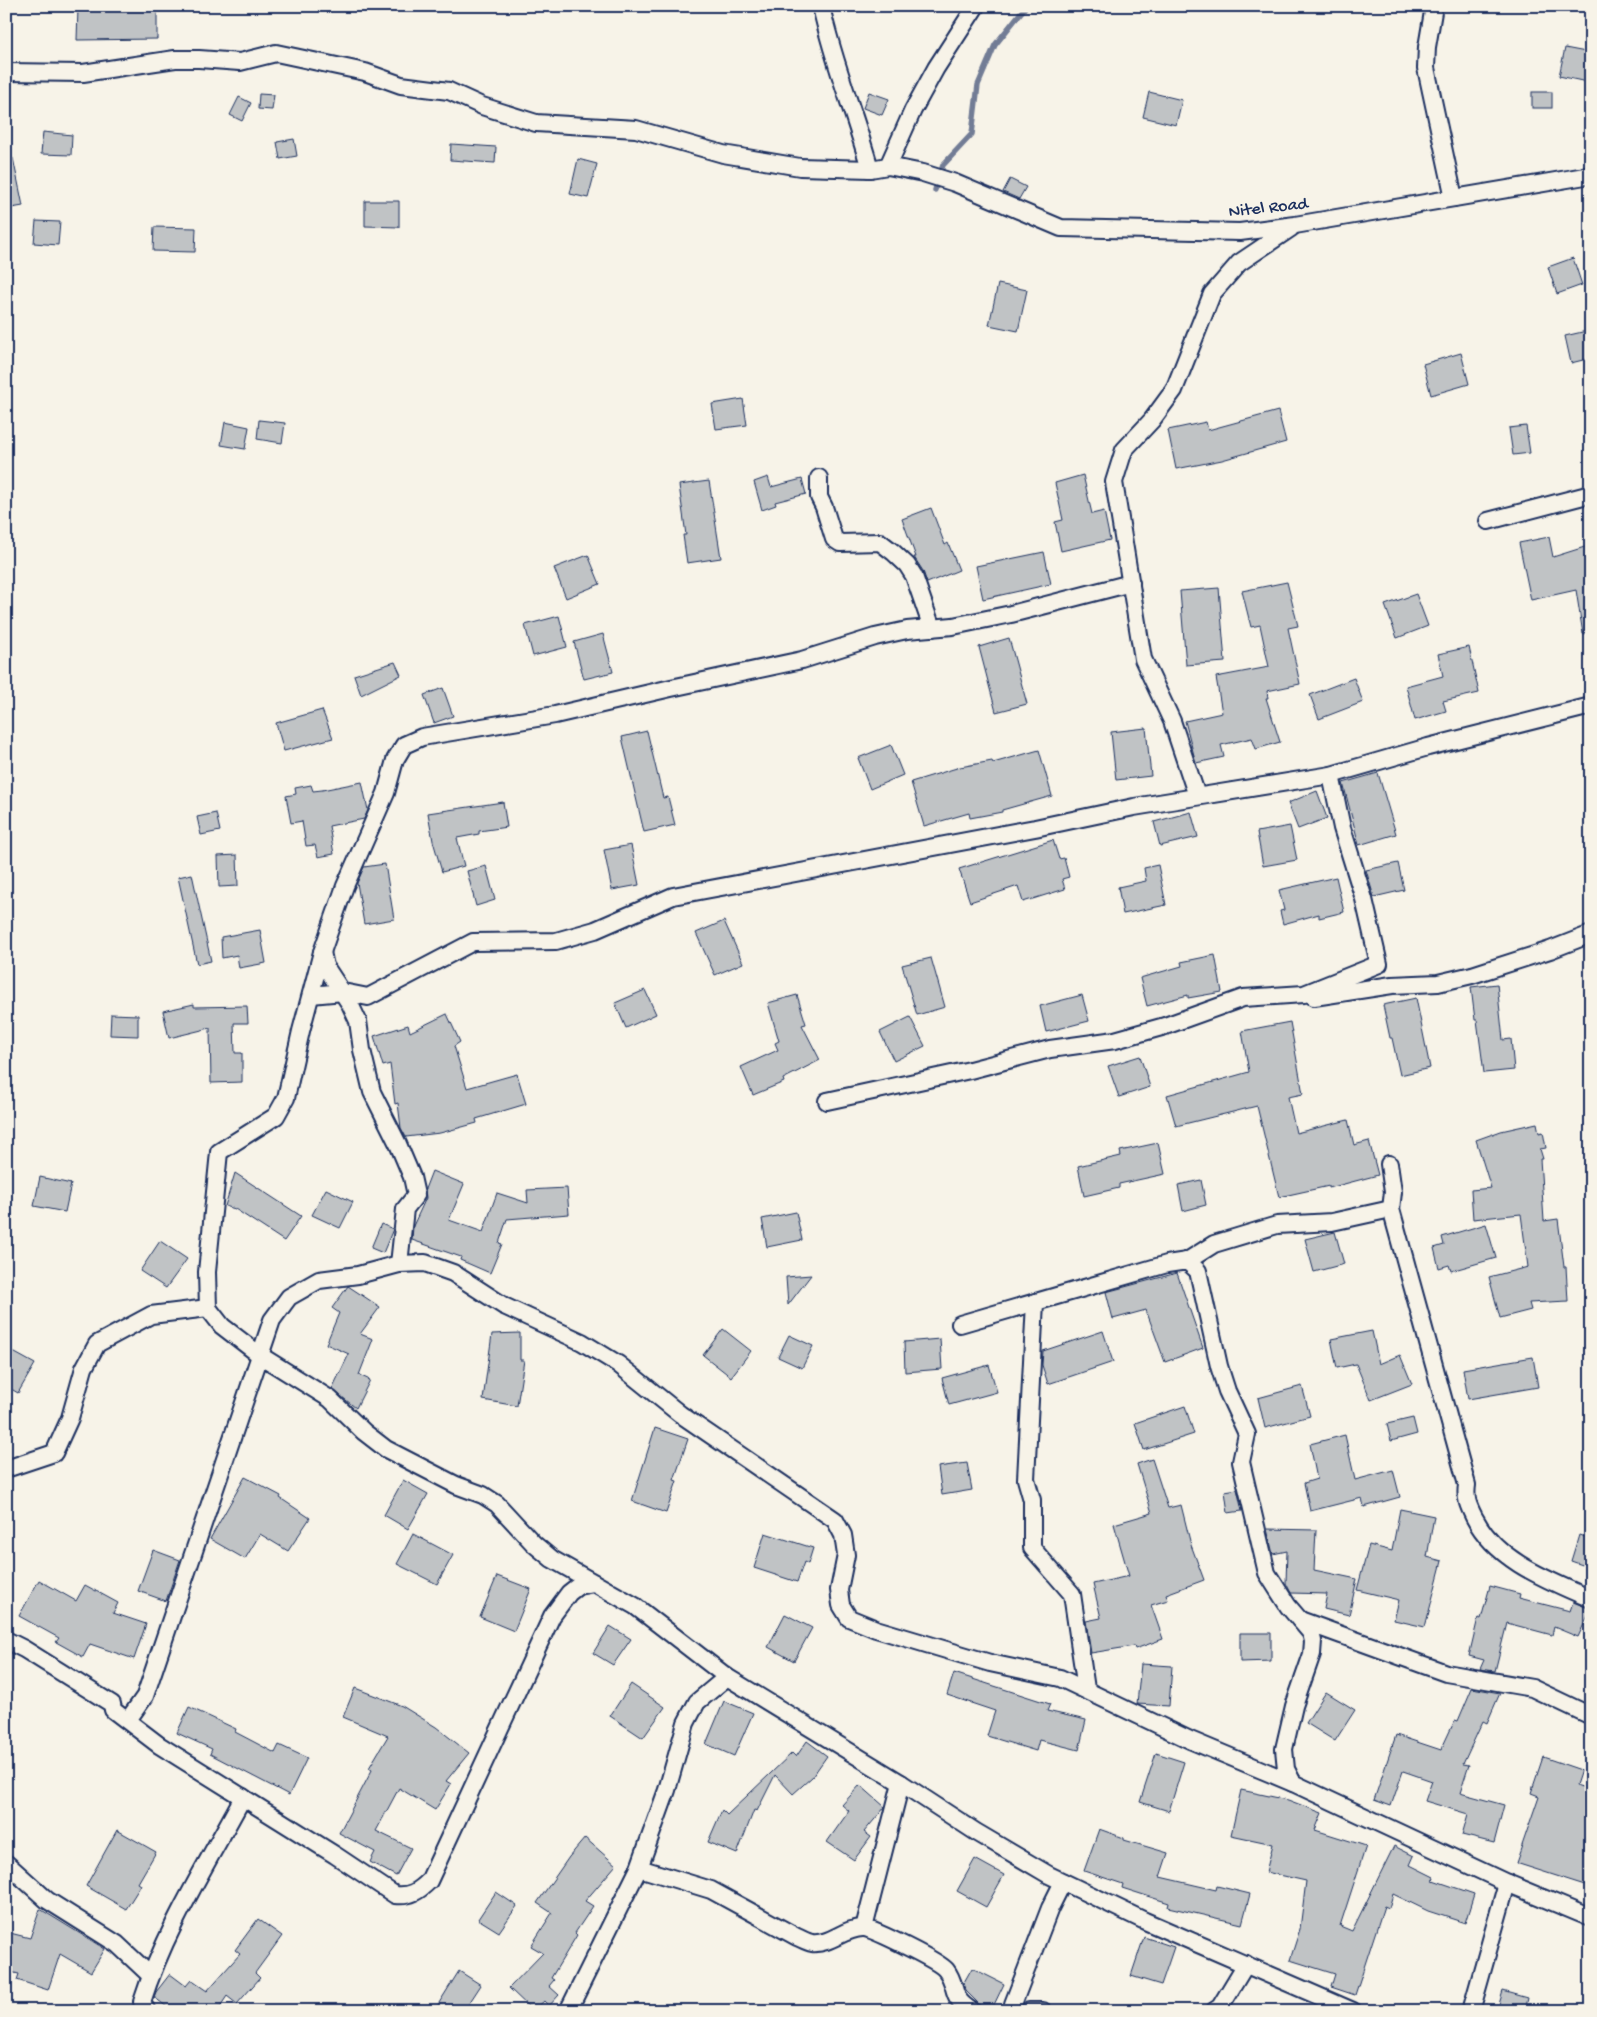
<svg xmlns="http://www.w3.org/2000/svg" width="1597" height="2017" font-family="'Gochi Hand',sans-serif">
	<style>
		.lines { fill: none; stroke-linecap: round; stroke-linejoin: round }
		.stream { stroke: #727c95; stroke-width: 5.5 }
		.building { fill: #c0c3c5; stroke: #1b2f5e }
		.street-casing { stroke: #1b2f5e; stroke-width: 20 }
		.street { stroke: #f7f3e8; stroke-width: 16 }
		.labels { text-anchor: middle; stroke-width: 4.5; stroke-linejoin: round; paint-order: stroke }
		.street-label { font-size: 18px; fill: #1b2f5e; stroke: #f7f3e8 }
	</style>
	<rect width="100%" height="100%" fill="#f7f3e8"/>
	<filter id="ink" filterUnits="userSpaceOnUse"><feTurbulence type="fractalNoise" baseFrequency=".02" numOctaves="2"/><feDisplacementMap in="SourceGraphic" scale="10" xChannelSelector="R" yChannelSelector="G"/><feConvolveMatrix kernelMatrix="1 2 1 2 8 2 1 2 1" color-interpolation-filters="sRGB"/></filter>
	<g filter="url(#ink)">
		<g class="lines">
			<!-- stream -->
			<path class="stream" d="M935,190L943,165L972,134L978,85L995,45L1026,6"/>
		</g>
		<!-- building -->
		<g class="building">
			<path d="M78,8H157V39L77,40Z"/>
			<path d="M1565,48L1591,53L1587,82L1559,76Z"/>
			<path d="M869,92L889,99L882,115L863,108Z"/>
			<path d="M1149,92L1182,100L1176,125L1143,117Z"/>
			<rect x="1532" y="92" width="20" height="16"/>
			<path d="M259,94L274,95L272,110L258,109Z"/>
			<path d="M239,97L251,103L242,121L230,115Z"/>
			<path d="M43,132L72,135L71,155L41,154Z"/>
			<path d="M294,139L297,156L280,159L277,142Z"/>
			<path d="M451,144L496,147L495,163L450,160Z"/>
			<path d="M13,158L23,206L6,209V159Z"/>
			<path d="M578,159L597,164L588,198L570,194Z"/>
			<path d="M1010,179L1026,187L1019,199L1003,192Z"/>
			<path d="M365,201H399V227L365,226Z"/>
			<path d="M36,221L60,222L58,245L34,243Z"/>
			<path d="M154,227L196,228L195,252L153,251Z"/>
			<path d="M1573,258L1582,285L1557,294L1548,267Z"/>
			<path d="M998,284L1027,290L1018,331L989,325Z"/>
			<path d="M1591,330V358L1571,363L1565,336Z"/>
			<path d="M1461,353L1469,384L1431,395L1423,364Z"/>
			<path d="M743,399L747,425L716,429L712,404Z"/>
			<path d="M1278,411L1286,442L1222,460L1176,469L1168,430L1206,422L1208,430Z"/>
			<path d="M259,420L285,423L282,443L257,439Z"/>
			<path d="M225,422L249,427L245,449L221,445Z"/>
			<path d="M1526,426L1530,453L1513,455L1509,428Z"/>
			<path d="M1083,475L1092,514L1104,511L1110,540L1061,551L1055,522L1063,520L1055,483Z"/>
			<path d="M768,477L771,487L802,479L806,494L775,502L776,505L762,510L754,482Z"/>
			<path d="M709,481L721,558L687,563L683,535H686L679,485Z"/>
			<path d="M931,508L945,545L948,543L959,570L927,583L923,571L914,557H916L902,519Z"/>
			<path d="M1549,537L1553,557L1591,545V633L1583,634L1576,590L1531,600L1519,543Z"/>
			<path d="M1044,552L1051,584L983,599L976,566Z"/>
			<path d="M588,555L600,584L566,598L554,568Z"/>
			<path d="M1287,582L1298,626L1288,628L1300,684L1267,691L1268,698H1266L1280,742L1256,749L1252,738L1221,745L1224,757L1196,763L1185,721L1222,713L1216,677L1269,667L1260,625L1251,627L1242,591Z"/>
			<path d="M1219,588L1225,662L1186,665L1180,591Z"/>
			<path d="M1416,594L1428,626L1397,638L1385,605Z"/>
			<path d="M559,616L567,647L533,656L525,625Z"/>
			<path d="M603,634L613,672L584,679L574,642Z"/>
			<path d="M1009,638L1027,704L996,712L979,647Z"/>
			<path d="M1469,647L1479,693L1443,701L1446,711L1415,720L1406,686L1443,676L1438,654Z"/>
			<path d="M395,662L401,675L361,695L354,675Z"/>
			<path d="M1354,678L1363,702L1319,719L1310,695Z"/>
			<path d="M443,688L453,716L434,723L424,695Z"/>
			<path d="M322,710L333,738L284,751L276,723Z"/>
			<path d="M1146,728L1151,776L1116,780L1111,732Z"/>
			<path d="M647,731L663,798L668,797L675,825L644,832L622,737Z"/>
			<path d="M891,745L903,775L870,789L858,758Z"/>
			<path d="M1039,750L1052,796L1002,810V812L970,818L969,813L924,826L911,782L960,767L992,761L993,763Z"/>
			<path d="M1378,773L1396,834L1359,845L1343,783Z"/>
			<path d="M362,782L368,810L364,819L329,826L334,854L318,857L315,845L306,846L302,821L291,823L286,796L296,794L295,788L311,785L313,791L322,790Z"/>
			<path d="M1317,791L1327,818L1298,829L1288,803Z"/>
			<path d="M503,802L507,827L479,831V834L457,838L464,866L442,872L433,841L428,813Z"/>
			<path d="M1191,812L1198,837L1160,846L1154,822Z"/>
			<path d="M216,813L220,831L201,835L197,817Z"/>
			<path d="M1290,826L1297,860L1263,866L1257,832Z"/>
			<path d="M1053,840L1059,859L1064,858L1069,877L1062,879L1065,889L1023,902L1018,886L970,902L959,869Z"/>
			<path d="M631,845L639,885L612,890L604,850Z"/>
			<path d="M237,855L238,886L219,887L218,856Z"/>
			<path d="M1398,863L1404,890L1374,897L1366,870Z"/>
			<path d="M385,864L394,919L364,924L357,883L364,867Z"/>
			<path d="M1158,865L1166,905L1123,914L1118,887L1146,881L1144,868Z"/>
			<path d="M486,866L495,900L476,906L467,871Z"/>
			<path d="M192,874L211,961L197,964L178,877Z"/>
			<path d="M1336,877L1344,912L1319,918V914L1283,924L1280,911L1284,910L1279,890Z"/>
			<path d="M724,921L743,963L715,975L696,933Z"/>
			<path d="M260,930L266,963L239,968L237,955L222,958L221,937Z"/>
			<path d="M1215,955L1222,992L1188,998V995L1147,1006L1140,978L1182,966L1181,962Z"/>
			<path d="M931,958L945,1007L917,1015L902,965Z"/>
			<path d="M1497,984L1503,1040L1511,1039L1514,1070L1484,1073L1477,1020H1475L1471,987Z"/>
			<path d="M645,990L656,1014L626,1028L615,1003Z"/>
			<path d="M797,995L806,1024L802,1025L820,1060L783,1079L784,1082L753,1095L741,1067L778,1050L775,1043L779,1041L768,1003Z"/>
			<path d="M1082,995L1089,1021L1046,1032L1040,1006Z"/>
			<path d="M1416,998L1430,1068L1400,1075L1392,1038H1390L1383,1005Z"/>
			<path d="M194,1004V1007L247,1006L248,1023H234L235,1053H242V1082L211,1083L210,1028L169,1038L163,1011Z"/>
			<path d="M111,1014L138,1015V1036L110,1035Z"/>
			<path d="M447,1014L460,1042L454,1046L467,1088L517,1074L526,1104L476,1119L477,1123L440,1133L406,1137L401,1128L398,1103L395,1104L390,1064L383,1066L374,1036L408,1025L410,1032Z"/>
			<path d="M910,1017L925,1046L894,1061L880,1032Z"/>
			<path d="M1290,1022L1303,1094L1288,1097L1296,1133L1348,1120L1354,1145L1369,1141L1378,1175L1329,1188V1186L1279,1197L1257,1106L1176,1126L1167,1095L1249,1072L1242,1031Z"/>
			<path d="M1140,1056L1150,1087L1119,1097L1108,1066Z"/>
			<path d="M1537,1123L1539,1133L1543,1132L1546,1148L1540,1149L1543,1159H1540L1544,1221L1558,1219L1564,1267H1566L1568,1301L1529,1303L1531,1310L1500,1318L1489,1277L1528,1267L1521,1214L1473,1219L1471,1190L1491,1188L1476,1140L1501,1131Z"/>
			<path d="M1158,1143L1165,1174L1119,1184V1188L1084,1196L1078,1166L1121,1156L1120,1151Z"/>
			<path d="M432,1171L464,1184L449,1220L483,1232L497,1193L528,1203L527,1190L567,1188L569,1214L507,1219L499,1243L502,1244L490,1273L460,1260L461,1257L412,1240L413,1226L426,1198L425,1189Z"/>
			<path d="M235,1173L301,1216L284,1241L235,1209L225,1206Z"/>
			<path d="M40,1177L71,1184L65,1212L34,1206Z"/>
			<path d="M1201,1180L1206,1205L1183,1211L1178,1185Z"/>
			<path d="M326,1189L353,1202L340,1228L312,1215Z"/>
			<path d="M796,1212L802,1240L767,1247L762,1219Z"/>
			<path d="M381,1224L393,1229L383,1253L371,1248Z"/>
			<path d="M1486,1224L1496,1258L1451,1271L1449,1265L1439,1268L1434,1248L1444,1245L1442,1237Z"/>
			<path d="M1335,1232L1344,1264L1314,1272L1305,1239Z"/>
			<path d="M160,1241L187,1259L166,1288L140,1271Z"/>
			<path d="M1177,1273L1203,1348L1165,1362L1146,1310L1113,1319L1106,1292Z"/>
			<path d="M811,1275L788,1305L786,1277Z"/>
			<path d="M348,1286L380,1307L360,1334L373,1339L359,1375L370,1380L356,1408L332,1389L349,1354L326,1344L339,1313L332,1308Z"/>
			<path d="M723,1329L751,1351L731,1377L703,1355Z"/>
			<path d="M1103,1331L1113,1362L1048,1384L1042,1365L1043,1351Z"/>
			<path d="M1372,1331L1379,1364L1400,1355L1412,1384L1371,1400L1356,1364L1337,1368L1331,1339Z"/>
			<path d="M520,1333V1360H524L517,1406L483,1400L492,1334Z"/>
			<path d="M789,1335L813,1346L802,1368L778,1357Z"/>
			<path d="M940,1339L942,1369L905,1372L904,1342Z"/>
			<path d="M6,1348L35,1364L18,1393L6,1386Z"/>
			<path d="M1533,1357L1538,1387L1468,1399L1463,1369Z"/>
			<path d="M989,1365L997,1392L949,1405L942,1378Z"/>
			<path d="M1302,1386L1310,1416L1265,1428L1258,1398Z"/>
			<path d="M1185,1406L1194,1434L1144,1450L1135,1423Z"/>
			<path d="M1413,1418L1417,1434L1391,1441L1387,1424Z"/>
			<path d="M655,1428L688,1439L674,1480L677,1481L666,1513L632,1501Z"/>
			<path d="M1345,1435L1355,1480L1393,1470L1400,1497L1364,1507L1362,1498L1310,1511L1304,1483L1317,1479L1310,1444Z"/>
			<path d="M1152,1459L1168,1508L1181,1505L1191,1545L1204,1580L1166,1594L1168,1600L1151,1605L1163,1639L1135,1649L1134,1646L1091,1653L1086,1621L1101,1618L1093,1584L1129,1576L1114,1524L1152,1513L1137,1464Z"/>
			<path d="M967,1463L972,1490L942,1495L938,1467Z"/>
			<path d="M245,1477L281,1496L280,1498L310,1518L288,1551L260,1534L245,1559L210,1539Z"/>
			<path d="M403,1480L428,1494L408,1529L384,1515Z"/>
			<path d="M1237,1489L1242,1511L1228,1513L1225,1491Z"/>
			<path d="M1400,1509L1434,1516L1427,1557L1442,1561L1425,1627L1394,1620L1399,1600L1357,1590L1369,1545L1392,1551Z"/>
			<path d="M1267,1529L1316,1530L1314,1570L1357,1579L1349,1615L1324,1609L1327,1594L1291,1593L1286,1583L1287,1551L1273,1554Z"/>
			<path d="M765,1533L813,1548L808,1564L804,1562L797,1582L754,1568Z"/>
			<path d="M413,1534L453,1555L437,1584L397,1564Z"/>
			<path d="M1579,1535L1591,1539V1568L1571,1561Z"/>
			<path d="M153,1550L180,1560L166,1601L138,1591Z"/>
			<path d="M497,1576L531,1589L514,1631L480,1617Z"/>
			<path d="M39,1580L76,1601L85,1585L118,1603L113,1613L146,1624L134,1659L90,1644L83,1657L56,1642L59,1638L19,1616Z"/>
			<path d="M1490,1586L1520,1594L1519,1598L1570,1611L1573,1602L1591,1609L1578,1637L1554,1627L1552,1635L1507,1623L1495,1671L1480,1669L1484,1660L1469,1656L1478,1618L1481,1619Z"/>
			<path d="M785,1614L812,1628L794,1661L768,1647Z"/>
			<path d="M610,1626L631,1639L613,1665L593,1653Z"/>
			<path d="M1240,1633H1271V1661L1240,1662Z"/>
			<path d="M1141,1664L1172,1666L1169,1706L1137,1704Z"/>
			<path d="M954,1673L1050,1704L1047,1711L1086,1720L1079,1750L1039,1740L1036,1751L987,1736L995,1711L947,1695Z"/>
			<path d="M631,1684L665,1707L643,1738L610,1716Z"/>
			<path d="M355,1688L402,1706L436,1727L469,1753L446,1781L451,1784L435,1810L399,1788L376,1831L411,1848L396,1876L370,1862L375,1852L339,1833L372,1770L369,1768L388,1736L343,1717Z"/>
			<path d="M1472,1688L1500,1693L1487,1723L1483,1721L1463,1764L1469,1765L1460,1793L1504,1805L1494,1843L1462,1835L1468,1814L1425,1801L1432,1781L1403,1771L1391,1806L1374,1800L1396,1735L1441,1750L1455,1720L1458,1721Z"/>
			<path d="M1326,1692L1355,1710L1335,1741L1306,1723Z"/>
			<path d="M724,1701L753,1713L734,1756L706,1744Z"/>
			<path d="M189,1707L236,1729L235,1732L275,1753L279,1745L307,1758L289,1795L210,1754L212,1749L177,1733Z"/>
			<path d="M807,1741L827,1756L812,1777L793,1794L775,1775L757,1811L754,1810L737,1854L708,1842L722,1810L727,1815L792,1753L796,1757Z"/>
			<path d="M1156,1753L1184,1762L1169,1811L1140,1802Z"/>
			<path d="M1543,1757L1581,1770L1576,1785L1591,1790V1887L1516,1863L1539,1796L1531,1793Z"/>
			<path d="M860,1785L885,1807L864,1832L871,1837L854,1860L827,1842L849,1811L842,1805Z"/>
			<path d="M1241,1790L1288,1800L1322,1813L1315,1830L1366,1846L1340,1926L1352,1931L1394,1846L1414,1856L1410,1865L1434,1877L1433,1880L1474,1894L1465,1923L1428,1911L1393,1894L1389,1908L1384,1906L1355,1995L1331,1987L1335,1974L1290,1960L1300,1929L1306,1881L1266,1872L1273,1844L1231,1835Z"/>
			<path d="M1099,1829L1124,1838V1840L1168,1853L1160,1877L1216,1890L1217,1886L1250,1894L1242,1924L1168,1907L1169,1903L1122,1888L1123,1884L1084,1871Z"/>
			<path d="M117,1830L156,1852L138,1883L141,1885L126,1909L86,1886Z"/>
			<path d="M585,1838L616,1865L585,1901L593,1906L575,1933L577,1935L551,1978L554,1980L549,1986L559,1995L549,2006L544,2001L533,2011L509,1988L543,1953L531,1946L552,1913L537,1903L569,1857Z"/>
			<path d="M975,1859L1004,1875L986,1907L957,1891Z"/>
			<path d="M496,1892L517,1906L499,1932L478,1919Z"/>
			<path d="M40,1909L105,1949L91,1972L60,1954L48,1990L17,1980L19,1974L6,1971V1932L30,1938Z"/>
			<path d="M258,1919L282,1936L255,1973L260,1978L237,2004L227,1996L217,2011H172L154,1997L156,1992L170,1974L186,1986L191,1980L207,1991L240,1954L235,1950Z"/>
			<path d="M1144,1937L1174,1947L1161,1985L1131,1976Z"/>
			<path d="M972,1968L1004,1984L991,2011L980,2005L966,1991L963,1984Z"/>
			<path d="M459,1971L481,1985L464,2011H434Z"/>
			<path d="M1503,1991L1528,1998L1525,2011H1497Z"/>
		</g>
		<g class="lines">
			<defs>
				<g id="street">
					<path d="M821,6C833,62 855,114 870,169"/>
					<path d="M1434,6L1427,47L1426,68L1454,198"/>
					<path d="M6,72L83,73L175,59H199L240,62L276,53L365,72L401,85L449,91L482,106L536,123L636,129L723,154L800,167L870,169L888,166L923,173L955,183L1061,228L1240,232L1295,225L1591,175"/>
					<path d="M888,166L913,110L936,68L976,6"/>
					<path d="M819,478V497L824,507L834,539L840,543L880,542L893,552L907,565L914,576L932,628"/>
					<path d="M1488,521L1591,494"/>
					<path d="M1131,583L1011,614L953,626L907,630L875,637L802,660L671,688L555,715L422,737L404,745L395,760L386,793L345,886L322,952L301,1031L286,1098L276,1116L219,1152L207,1272L208,1308L222,1326L261,1356L330,1399L364,1432L386,1449L456,1485L483,1495L497,1504L534,1544L552,1559L635,1606L727,1677L901,1783L976,1832L1049,1875L1145,1921L1353,2011"/>
					<path d="M1197,796L1172,721L1143,659L1114,482L1124,450L1152,420L1174,390L1212,294L1239,263L1291,228"/>
					<path d="M322,952L325,966L350,1004L358,1021L362,1050L372,1092L398,1144L412,1177L416,1195L405,1209L399,1264"/>
					<path d="M311,995L343,992L368,997L473,942L556,941L595,930L673,896L1035,828L1134,807L1331,775L1428,747L1591,706"/>
					<path d="M1314,997L1392,985L1438,983L1472,975L1550,950L1591,934"/>
					<path d="M827,1101L970,1070L1050,1049L1115,1040L1165,1026L1243,998L1304,994L1379,964L1364,899L1342,828L1331,775"/>
					<path d="M1389,1164L1393,1192L1391,1209L1467,1485C1465,1498 1468,1505 1474,1517C1496,1561 1548,1580 1591,1599"/>
					<path d="M1187,1261L1214,1244L1277,1225L1332,1222L1391,1209"/>
					<path d="M1035,1302L1026,1479L1032,1500V1548L1072,1594L1086,1689"/>
					<path d="M960,1324L1167,1264L1187,1261L1198,1271L1219,1366L1227,1391L1247,1434L1241,1462L1267,1573L1288,1606L1311,1633L1313,1641L1312,1654L1294,1706L1284,1749L1286,1769L1293,1783"/>
					<path d="M6,1469L54,1453L70,1418L84,1368L97,1344L151,1315L208,1308"/>
					<path d="M1300,1620L1446,1673L1532,1688L1591,1716"/>
					<path d="M6,1640L24,1649L112,1704L113,1710L159,1745L335,1855L395,1895C410,1897 419,1891 429,1881L552,1616L569,1593L578,1586L594,1583"/>
					<path d="M128,1720L145,1696L272,1320L289,1297L319,1280L358,1275L399,1264L425,1263L453,1273L504,1306L582,1342L618,1364L680,1414L835,1520L843,1535L846,1555L839,1590L841,1605L849,1618L876,1629L990,1663L1060,1678L1190,1740L1293,1783L1507,1883L1591,1918"/>
					<path d="M6,1863L47,1900L117,1944L150,1975"/>
					<path d="M639,1868L711,1890L797,1937C802,1939 807,1942 812,1943C831,1945 845,1927 864,1928C875,1930 939,1961 946,1970C959,1987 948,1996 972,2011"/>
					<path d="M864,1928L901,1783"/>
					<path d="M147,2011L142,2002C165,1929 207,1864 243,1797"/>
					<path d="M568,2011L639,1868L667,1790L686,1723L697,1702L727,1677"/>
					<path d="M1013,2011V2004L1050,1908L1063,1882"/>
					<path d="M1029,2011H1043"/>
					<path d="M1214,2011L1220,2007L1246,1964"/>
					<path d="M1471,2011L1507,1883"/>
				</g>
			</defs>
			<!-- street casing -->
			<use href="#street" class="street-casing"/>
			<!-- street -->
			<use href="#street" class="street"/>
		</g>
	</g>
	<g class="labels">
		<!-- street labels -->
		<g class="street-label">
			<text transform="translate(1268 206) rotate(-6)" y="6">Nitel Road</text>
		</g>
	</g>
	<!-- margin -->
	<rect width="1597" height="2017" fill="none" stroke="#f7f3e8" stroke-width="25"/>
	<rect x="12" y="12" width="1572" height="1992" fill="none" stroke="#1b2f5e" stroke-width="2" filter="url(#ink)"/>
</svg>
